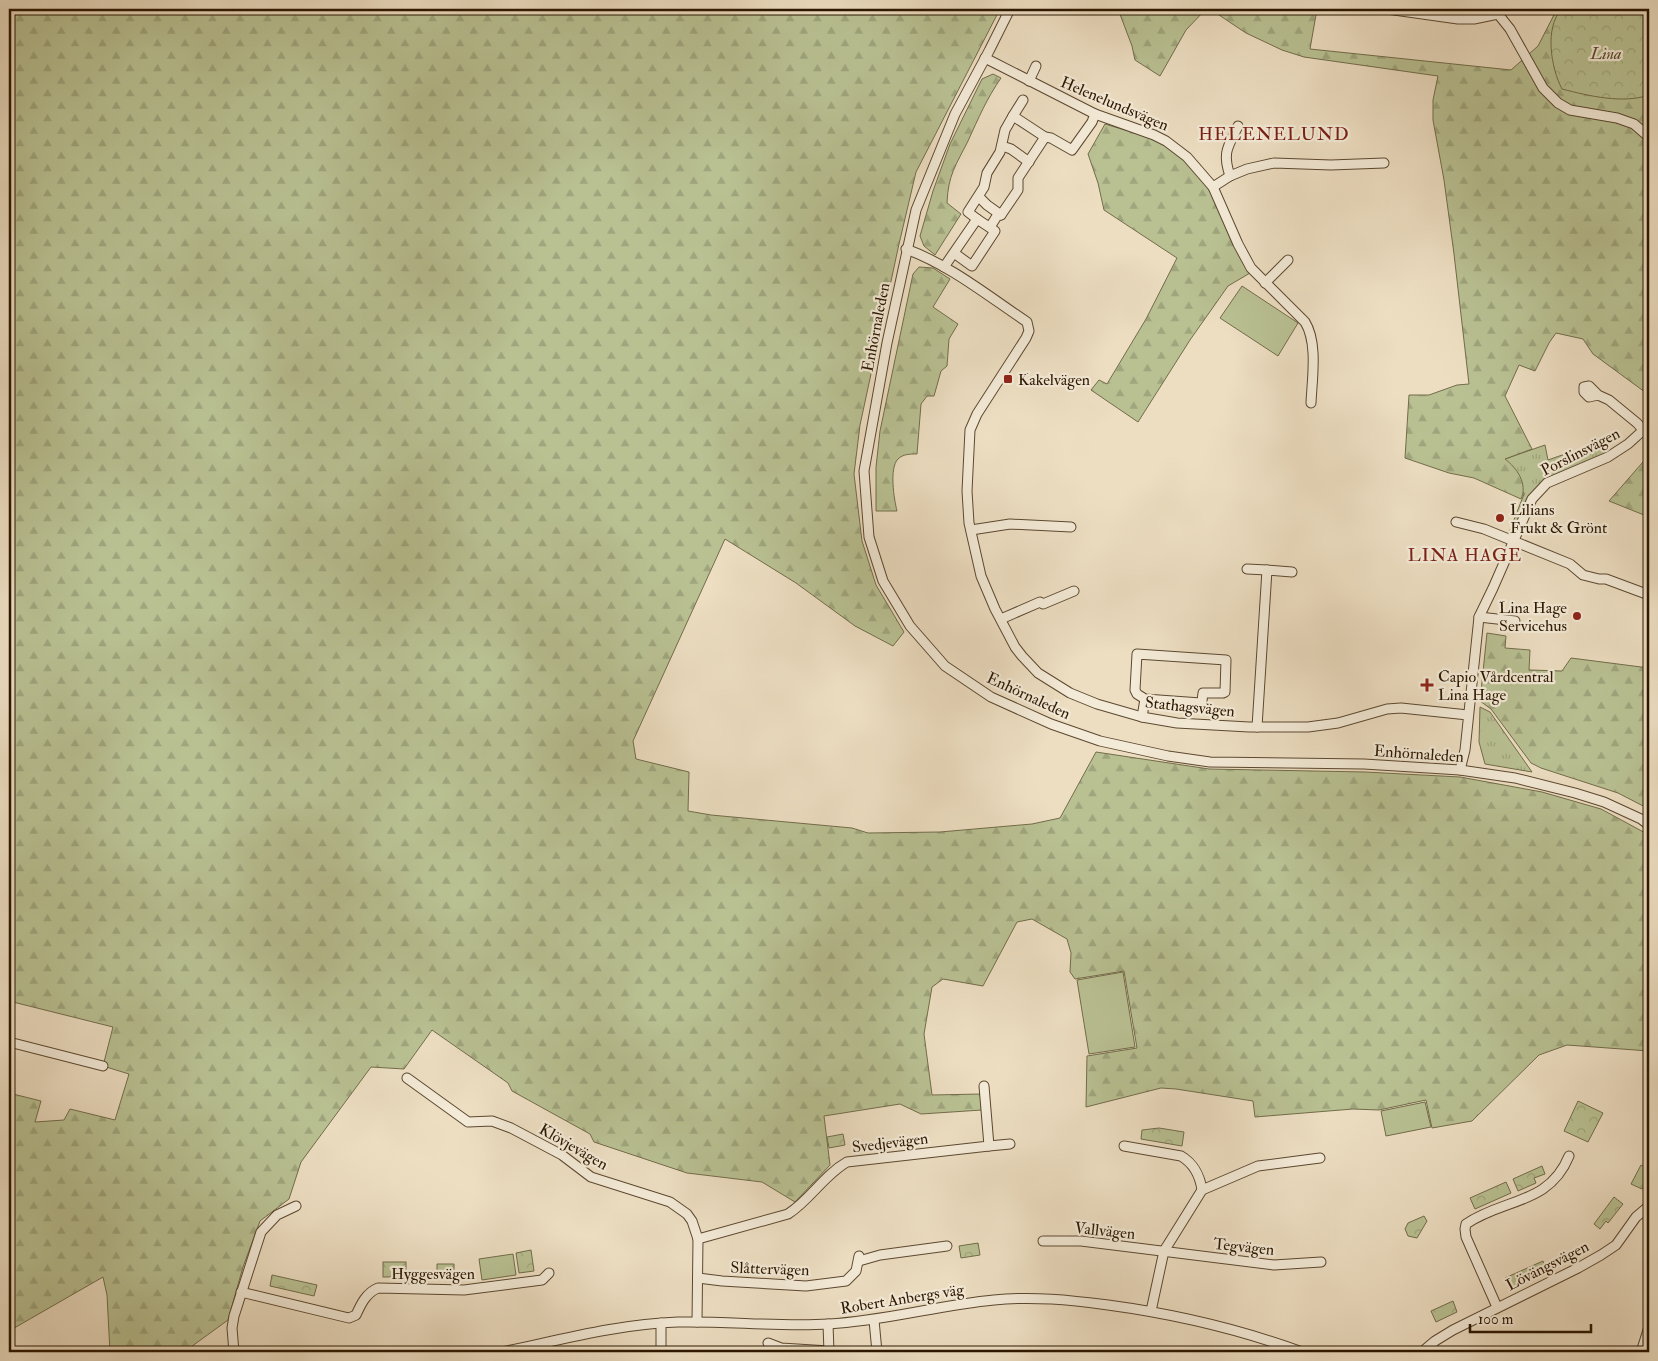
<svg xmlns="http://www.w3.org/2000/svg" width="1658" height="1361" font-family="'IM FELL Double Pica',serif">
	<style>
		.grass { fill: url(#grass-tufts); stroke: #726c4a }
		.forest { fill: url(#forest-firs); stroke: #726c4a }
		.park { fill: url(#park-crowns); stroke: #726c4a }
		.pitch { fill: #b9c193; stroke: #726c4a }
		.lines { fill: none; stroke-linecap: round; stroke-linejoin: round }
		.minor-casing { stroke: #5c4830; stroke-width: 11 }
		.minor { stroke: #f3ead7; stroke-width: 9 }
		.poi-dot { fill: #8f2418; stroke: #f3ead7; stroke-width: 2 }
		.labels { text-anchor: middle; stroke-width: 4.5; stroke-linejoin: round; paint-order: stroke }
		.park-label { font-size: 16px; font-style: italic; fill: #56492c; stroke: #f3ead7 }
		.street-label { font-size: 16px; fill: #2b1600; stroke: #f3ead7 }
		.poi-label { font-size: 16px; fill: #2b1600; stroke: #f3ead7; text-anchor: start }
		.neighbourhood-label { font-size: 18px; letter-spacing: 1px; fill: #7a1f14; stroke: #f3ead7 }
	</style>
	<defs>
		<pattern id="grass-tufts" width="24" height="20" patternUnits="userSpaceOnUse" patternTransform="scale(1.25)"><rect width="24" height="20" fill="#b9c193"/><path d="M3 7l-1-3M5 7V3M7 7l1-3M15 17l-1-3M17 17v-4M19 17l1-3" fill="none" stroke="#9fa57d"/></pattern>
		<pattern id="forest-firs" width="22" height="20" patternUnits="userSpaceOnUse" patternTransform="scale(1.25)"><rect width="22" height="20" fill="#b9c193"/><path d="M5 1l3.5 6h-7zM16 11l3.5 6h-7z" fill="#9fa57d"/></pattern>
		<pattern id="park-crowns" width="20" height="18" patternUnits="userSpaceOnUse" patternTransform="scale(1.25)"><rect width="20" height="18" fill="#b9c193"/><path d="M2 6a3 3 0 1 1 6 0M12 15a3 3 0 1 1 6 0" fill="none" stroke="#9fa57d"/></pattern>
	</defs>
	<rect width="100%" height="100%" fill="#eddec2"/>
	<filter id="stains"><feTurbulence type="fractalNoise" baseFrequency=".004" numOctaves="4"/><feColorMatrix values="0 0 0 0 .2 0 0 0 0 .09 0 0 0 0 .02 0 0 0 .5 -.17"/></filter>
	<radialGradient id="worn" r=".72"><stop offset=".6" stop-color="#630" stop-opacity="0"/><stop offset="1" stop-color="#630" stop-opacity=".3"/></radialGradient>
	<!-- grass -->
	<g class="grass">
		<path d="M1545,445L1548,460L1565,454L1601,448L1608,457L1543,487L1517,536L1507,538L1524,494L1505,459Z"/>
		<path d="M1480,707L1490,712L1532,772L1485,764L1479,742Z"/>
	</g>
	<!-- forest -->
	<g class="forest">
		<path d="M9,9H1000L916,172L899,244L860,425L854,474L862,541L876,585L904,632L893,646L855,626L796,583L725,539L633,741L636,759L689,772L688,811L711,815L852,828L868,833L940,832L1032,824L1060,818L1096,752L1209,769L1365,772L1460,777L1542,792L1601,809L1649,835V1051L1567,1045L1539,1055L1472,1121L1432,1128L1426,1100L1379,1110L1353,1109L1255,1117L1253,1101L1176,1089L1161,1088L1086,1107L1087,1056L1137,1048L1124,971L1075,979L1070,972L1071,953L1067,939L1032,919L1017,922L983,986L943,979L932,987L924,1034L932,1095L981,1094L982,1110L921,1114L900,1104L824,1116L830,1165L795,1202L762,1182L687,1173L594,1142L590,1134L512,1091L508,1083L432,1030L404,1069L371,1067L301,1162L289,1199L260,1221L243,1267L228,1320L184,1352H110L107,1295L103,1277L9,1331V1093L41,1101L35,1122L64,1120L70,1109L115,1120L129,1074L103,1066L113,1027L9,1001Z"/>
		<path d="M1118,9H1206L1186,30L1160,76L1135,60L1132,46Z"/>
		<path d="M1210,9H1317L1310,49L1511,70L1538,46L1557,9H1649V136L1645,141L1649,150V395L1593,354L1583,339L1556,333L1549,343L1535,371L1519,365L1505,396L1532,449L1505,459C1517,468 1528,484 1521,499L1474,478L1449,473L1405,458L1409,395H1429L1457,385L1469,384L1454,254L1444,180L1433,120V100L1438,76L1304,57L1282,50L1246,33Z"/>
		<path d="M993,74L1001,78C987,98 978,119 968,141C956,165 948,175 947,203L961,214L935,255L924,246L920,236L933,191L950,144L982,79Z"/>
		<path d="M1105,124C1124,130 1145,135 1163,144C1209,168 1229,229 1250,273L1228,286L1190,340L1138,422L1091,390L1099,380L1107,384L1146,319L1177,258L1104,210L1098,183L1088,154Z"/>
		<path d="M919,267L933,268L950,279L933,307L958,324L949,339L947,366L941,371L934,396H927L921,404L917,454C910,454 903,454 898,459C889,468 894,499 897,511H876V467L880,431L913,274Z"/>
		<path d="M1649,455V517L1609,501Z"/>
		<path d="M1487,633L1506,636L1505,648L1530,650L1529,670L1562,671L1571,658L1649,668V809L1618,793L1541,768L1531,763L1491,709L1480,701Z"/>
	</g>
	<!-- park -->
	<g class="park">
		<path d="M1562,9H1649V95C1623,104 1589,96 1562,89C1551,68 1544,27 1562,9Z"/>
		<path d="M1578,1101L1603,1113L1588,1142L1564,1131Z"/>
		<path d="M1159,1128L1184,1132L1182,1146L1141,1139L1142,1130Z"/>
		<path d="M843,1134L845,1145L829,1148L827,1137Z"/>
		<path d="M1641,1165L1649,1170V1176L1642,1189L1631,1184Z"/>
		<path d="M1542,1166L1545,1174L1534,1178L1536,1183L1518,1191L1513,1179Z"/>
		<path d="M1506,1182L1511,1193L1475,1209L1470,1198Z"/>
		<path d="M1614,1197L1623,1204L1608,1223L1606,1221L1600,1229L1594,1224Z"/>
		<path d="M1424,1216L1427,1221L1417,1238L1408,1236L1405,1229L1408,1223Z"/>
		<path d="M1101,1229L1131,1233L1130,1239L1100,1236Z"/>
		<path d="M978,1243L980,1255L961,1258L959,1246Z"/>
		<path d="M531,1250L534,1271L519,1273L516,1253Z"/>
		<path d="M1543,1261L1546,1268L1524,1277L1526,1282L1510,1288L1505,1278Z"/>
		<rect x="383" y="1262" width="23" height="15"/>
		<path d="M437,1264H454V1279L437,1278Z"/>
		<path d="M272,1275L317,1285L314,1296L270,1286Z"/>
		<path d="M1453,1301L1457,1312L1436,1322L1431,1311Z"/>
	</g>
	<!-- pitch -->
	<g class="pitch">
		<path d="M1242,286L1298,323L1278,356L1220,318Z"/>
		<path d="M1123,972L1135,1047L1089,1054L1077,980Z"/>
		<path d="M1425,1102L1431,1127L1386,1136L1381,1111Z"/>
		<path d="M513,1254L516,1275L482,1280L479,1259Z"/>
	</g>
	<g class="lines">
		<defs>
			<g id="minor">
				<path d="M1010,9L989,51L955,114L916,210L887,343L864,471L869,537L883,581L910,626L945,666L991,697L1051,724L1100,741L1168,756L1210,762L1364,764L1460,770L1515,778L1575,793L1604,802L1641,819L1649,825"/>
				<path d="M1387,9L1458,19H1474L1498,14"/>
				<path d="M1500,9L1498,14L1510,29L1543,88L1558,103L1570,110L1617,118L1634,124L1649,137"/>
				<path d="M985,58L1095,114L1154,135L1166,141L1187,157L1213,187L1238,244L1251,268L1305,322C1318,343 1312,379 1311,403"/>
				<path d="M1029,81L1036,66"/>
				<path d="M1023,100L1013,116L1045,137"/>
				<path d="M1002,146L1011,149L1029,162"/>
				<path d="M1230,176C1222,152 1228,147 1238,126"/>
				<path d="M1213,187L1230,176L1247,169L1274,163L1331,165L1384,163"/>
				<path d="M979,197L987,205L1001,215"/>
				<path d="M977,219L968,212L984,187L987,173L1000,152L1005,130L1013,116"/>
				<path d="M990,227L997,216L1001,215L1018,190V178L1045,137L1051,138L1072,150L1092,122L1095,114"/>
				<path d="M906,249C950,265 988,296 1027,322L1029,331L1026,338L977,414L970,430L967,491L969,523L981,576L995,609L1015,647L1022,656L1038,673L1070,693L1097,704L1142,717L1177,723L1249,727H1308L1338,723L1387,709L1401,708L1468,715"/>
				<path d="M944,267L977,219L995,231L972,266L954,253"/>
				<path d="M1265,283L1288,260"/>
				<path d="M1598,395L1589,397L1584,392V387L1589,386L1598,395L1609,400L1637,423L1644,431L1649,434"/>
				<path d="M1456,522L1484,529L1570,564L1583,575L1599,579H1606L1649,595"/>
				<path d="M971,530L1010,524L1071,527"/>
				<path d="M1247,569L1267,570"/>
				<path d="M1479,617L1515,621"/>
				<path d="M1001,619L1040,602L1043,604L1074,591"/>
				<path d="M1142,717L1145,699L1201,703L1202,701L1203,693H1223L1225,692L1226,660L1137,654L1135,690L1137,694L1145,699"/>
				<path d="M1257,727L1267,570L1292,572"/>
				<path d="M1460,770L1465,750L1479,617L1493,588L1532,499L1547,483L1608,457L1628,444L1649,425"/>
				<path d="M9,1042L103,1066"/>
				<path d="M407,1078L468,1122L492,1121L511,1128L562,1155L591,1177L670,1202L687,1214L692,1221L698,1239L697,1322"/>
				<path d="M989,1146L1010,1144"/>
				<path d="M1124,1146L1181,1156C1193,1163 1200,1176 1202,1190"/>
				<path d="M698,1239L788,1214C810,1200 824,1175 847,1162L989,1146L984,1086"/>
				<path d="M1043,1241H1081L1274,1265L1321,1262"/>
				<path d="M859,1261L880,1255L947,1246"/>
				<path d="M698,1278L722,1281L806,1286L846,1281L856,1271L859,1256"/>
				<path d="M241,1292L349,1318L356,1315C361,1304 366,1293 378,1288L464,1290L542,1280L549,1273"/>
				<path d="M1497,1307L1466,1237L1465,1229L1466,1224C1504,1198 1549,1205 1569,1156"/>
				<path d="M1151,1311L1164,1251L1202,1190L1258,1166L1320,1158"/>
				<path d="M874,1320L877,1352"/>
				<path d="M661,1323V1352"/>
				<path d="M828,1324L829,1352"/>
				<path d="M768,1343L781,1348L829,1351"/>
				<path d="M234,1352L232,1328L234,1316L261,1232L277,1215L296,1206"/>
				<path d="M502,1352C560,1340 618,1324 678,1322C729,1321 779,1327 829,1324C885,1321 939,1305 994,1300C1033,1296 1070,1300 1108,1305C1175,1314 1239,1329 1302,1352"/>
				<path d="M1422,1352L1435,1341L1453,1330L1578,1268L1601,1255L1616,1245L1636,1217L1649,1206"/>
				<path d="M1641,1352L1649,1327"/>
			</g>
		</defs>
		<!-- minor casing -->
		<use href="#minor" class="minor-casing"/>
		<!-- minor -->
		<use href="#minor" class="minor"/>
	</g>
	<!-- markers -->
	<g class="poi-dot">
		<rect x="1003" y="374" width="10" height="10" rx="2.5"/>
		<circle cx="1500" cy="518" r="5"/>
		<circle cx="1577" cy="616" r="5"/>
		<path d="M1424.5 677.5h5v5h5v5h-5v5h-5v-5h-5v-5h5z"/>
	</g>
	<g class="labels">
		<!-- park labels -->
		<g class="park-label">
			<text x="1606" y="59">Lina</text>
		</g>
		<!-- street labels -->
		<g class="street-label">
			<text transform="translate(1115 103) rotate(23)" y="6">Helenelundsvägen</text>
			<text transform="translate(875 327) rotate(-79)" y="6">Enhörnaleden</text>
			<text transform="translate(1580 451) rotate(-27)" y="6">Porslinsvägen</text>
			<text transform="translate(1029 695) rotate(25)" y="6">Enhörnaleden</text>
			<text transform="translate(1190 706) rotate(6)" y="6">Stathagsvägen</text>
			<text transform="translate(1419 753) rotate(4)" y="6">Enhörnaleden</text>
			<text transform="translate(890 1142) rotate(-7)" y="6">Svedjevägen</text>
			<text transform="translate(574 1146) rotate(30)" y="6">Klövjevägen</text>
			<text transform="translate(1105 1230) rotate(6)" y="6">Vallvägen</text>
			<text transform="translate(1244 1246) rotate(6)" y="6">Tegvägen</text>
			<text transform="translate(1547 1265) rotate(-27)" y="6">Lövängsvägen</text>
			<text transform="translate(770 1268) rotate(2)" y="6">Slåttervägen</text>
			<text x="433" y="1279">Hyggesvägen</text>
			<text transform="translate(902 1298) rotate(-9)" y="6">Robert Anbergs väg</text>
		</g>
		<!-- poi labels -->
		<g class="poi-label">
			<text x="1018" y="385">Kakelvägen</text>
			<text x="1510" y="515">Lilians<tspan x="1510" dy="18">Frukt &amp; Grönt</tspan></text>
			<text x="1567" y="613" text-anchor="end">Lina Hage<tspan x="1567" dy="18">Servicehus</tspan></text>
			<text x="1438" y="682">Capio Vårdcentral<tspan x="1438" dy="18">Lina Hage</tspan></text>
		</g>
		<!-- neighbourhood labels -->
		<g class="neighbourhood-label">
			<text x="1274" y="140">HELENELUND</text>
			<text x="1465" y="561">LINA HAGE</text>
		</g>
	</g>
	<!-- margin -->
	<rect width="1658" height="1361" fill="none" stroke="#eddec2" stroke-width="30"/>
	<rect x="10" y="10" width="1638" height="1341" fill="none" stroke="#2b1600" stroke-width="2.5"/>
	<rect x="15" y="15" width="1628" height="1331" fill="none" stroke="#2b1600"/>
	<!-- scale -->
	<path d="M1470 1324v8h121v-8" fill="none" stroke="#2b1600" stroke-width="2.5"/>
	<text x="1478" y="1324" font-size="15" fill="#2b1600" stroke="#f3ead7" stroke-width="4" paint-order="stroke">100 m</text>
	<rect width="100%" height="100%" filter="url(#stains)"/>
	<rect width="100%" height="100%" fill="url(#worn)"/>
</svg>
